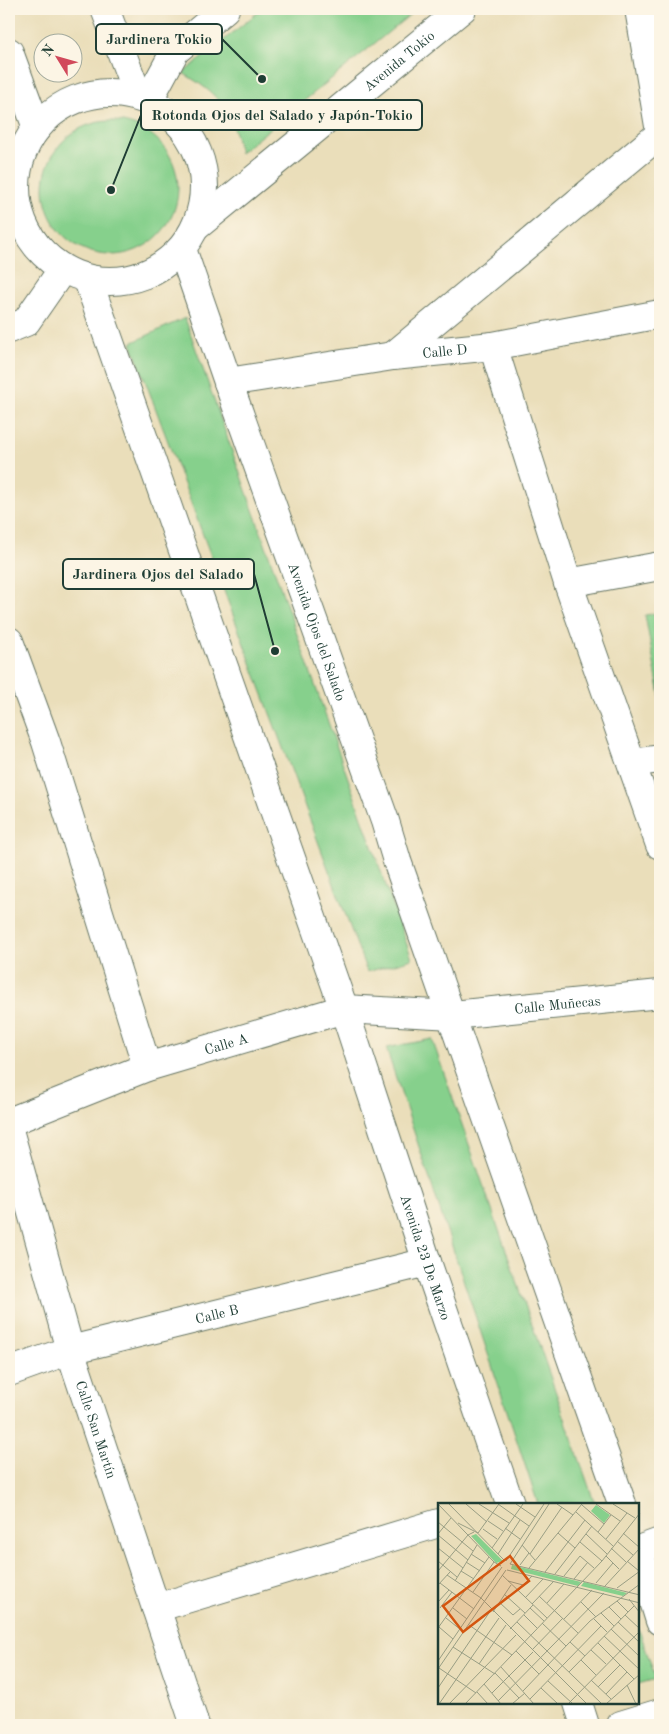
<svg xmlns="http://www.w3.org/2000/svg" width="669" height="1734" font-family="'Old Standard TT',serif">
	<style>
		.grass { fill: #86d08c; stroke: #528660 }
		.lines { fill: none; stroke-linecap: round; stroke-linejoin: round }
		.minor-casing { stroke: #667563; stroke-width: 30 }
		.tertiary-casing { stroke: #667563; stroke-width: 30 }
		.minor { stroke: #fff; stroke-width: 28 }
		.tertiary { stroke: #fff; stroke-width: 28 }
		.labels { text-anchor: middle; stroke-width: 5; stroke-linejoin: round; paint-order: stroke }
		.street-label { font-size: 14px; fill: #1f3d34; stroke: #fcf5e5 }
		.inset-road { fill: none; stroke: #999e84; stroke-width: 1 }
		.view { fill: #d45610; fill-opacity: 0.15; stroke: #d45610; stroke-width: 2.5 }
		.inset-edge { fill: none; stroke: #1f3d34; stroke-width: 2.5 }
		.leader { fill: none; stroke: #1f3d34; stroke-width: 2 }
		.callout-dot { fill: #1f3d34; stroke: #fcf5e5; stroke-width: 2 }
		.callout { fill: #fcf5e5; stroke: #1f3d34; stroke-width: 2 }
		.callout-label { font-size: 15px; text-anchor: middle; font-weight: bold; fill: #1f3d34 }
	</style>
	<rect width="100%" height="100%" fill="#fcf5e5"/>
	<filter id="ink" filterUnits="userSpaceOnUse"><feTurbulence type="fractalNoise" baseFrequency=".02" numOctaves="2"/><feDisplacementMap in="SourceGraphic" scale="10" xChannelSelector="R" yChannelSelector="G"/><feConvolveMatrix kernelMatrix="1 2 1 2 8 2 1 2 1" color-interpolation-filters="sRGB"/></filter>
	<filter id="wash" filterUnits="userSpaceOnUse"><feTurbulence type="fractalNoise" baseFrequency=".0096" numOctaves="4" result="noise"/><feDisplacementMap in="SourceGraphic" scale="20" xChannelSelector="R" yChannelSelector="G"/><feGaussianBlur stdDeviation="1.12" result="paint"/><feColorMatrix in="noise" values="0 0 0 0 0 0 0 0 0 0 0 0 0 0 0 0 0 1.4 0 .05"/><feComposite in="paint" operator="in"/></filter>
	<g filter="url(#wash)">
		<rect width="100%" height="100%" fill="#eadeba"/>
		<!-- grass -->
		<g class="grass">
			<path d="M262,9H417L240,153C230,108 222,97 183,73Z"/>
			<circle cx="111" cy="188" r="67"/>
			<path d="M185,318L412,959L367,972L131,343Z"/>
			<path d="M660,613V696L645,615Z"/>
			<path d="M432,1039L595,1504H538L386,1048Z"/>
			<path d="M638,1627L656,1679L638,1684Z"/>
		</g>
	</g>
	<g filter="url(#ink)">
		<g class="lines">
			<defs>
				<g id="minor">
					<path d="M639,9L660,132"/>
					<path d="M493,346L568,583L660,845"/>
					<path d="M393,356L660,134"/>
					<path id="s1" d="M228,382L393,356L493,346L660,314"/>
					<path d="M568,583L660,566"/>
					<path d="M9,641L46,742L147,1067"/>
					<path d="M632,763L660,759"/>
					<path id="s2" d="M9,1122L147,1067L344,1009L453,1015L660,994"/>
					<path id="s3" d="M9,1130L70,1350L195,1725"/>
					<path id="s4" d="M9,1372L70,1350L427,1262"/>
					<path d="M638,1550L660,1542"/>
					<path d="M156,1608L439,1523"/>
					<path d="M621,1725L660,1713"/>
				</g>
				<g id="tertiary">
					<path d="M105,9L138,96"/>
					<path d="M9,52L37,128"/>
					<circle cx="110" cy="187" r="94"/>
					<path d="M148,101L175,51L225,9"/>
					<path id="s5" d="M197,226L462,9"/>
					<path id="s6" d="M182,249L228,382L385,821L397,861L622,1504"/>
					<path id="s7" d="M88,280L344,1009L427,1262L510,1504"/>
					<path d="M9,329L26,322L62,270"/>
					<path d="M638,1549L660,1621"/>
					<path d="M578,1703L585,1725"/>
				</g>
			</defs>
			<!-- minor casing -->
			<use href="#minor" class="minor-casing"/>
			<!-- tertiary casing -->
			<use href="#tertiary" class="tertiary-casing"/>
			<!-- minor -->
			<use href="#minor" class="minor"/>
			<!-- tertiary -->
			<use href="#tertiary" class="tertiary"/>
		</g>
	</g>
	<g class="labels">
		<!-- street labels -->
		<g class="street-label">
			<text dy="5" stroke="none"><textPath href="#s5" startOffset="261">Avenida Tokio</textPath></text>
			<text dy="5" stroke="none"><textPath href="#s1" startOffset="219">Calle D</textPath></text>
			<text dy="5" stroke="none"><textPath href="#s6" startOffset="406">Avenida Ojos del Salado</textPath></text>
			<text dy="5" stroke="none"><textPath href="#s2" startOffset="568">Calle Muñecas</textPath></text>
			<text dy="5" stroke="none"><textPath href="#s2" startOffset="231">Calle A</textPath></text>
			<text dy="5" stroke="none"><textPath href="#s7" startOffset="1034">Avenida 23 De Marzo</textPath></text>
			<text dy="5" stroke="none"><textPath href="#s4" startOffset="216">Calle B</textPath></text>
			<text dy="5" stroke="none"><textPath href="#s3" startOffset="312">Calle San Martín</textPath></text>
		</g>
	</g>
	<!-- overview -->
	<g transform="translate(438 1503)">
		<rect width="201" height="201" fill="#eadeba"/>
		<path d="M38,31L65,58L58,60L33,33ZM74,62L143,79L140,83L73,66ZM146,79L189,90L185,93L143,83Z" fill="#86d08c"/>
		<path d="M158,2L172,12L166,20L153,8Z" fill="#86d08c"/>
		<path class="inset-road" d="M0,1L56,59L63,63M11,1L67,58M28,1L49,19M41,1L71,20M60,1L91,23M78,1L97,14M119,1L135,12M158,1L182,18M175,1L197,15M144,2L166,21M138,9L175,43M50,18L65,28M0,19L35,48M20,20L40,30L61,1M67,25L82,36M45,26L59,36M160,29L173,12M120,30L137,45M185,30L202,45M0,31L13,15M148,31L169,51M0,32L30,57M168,36L189,10M179,38L195,52M142,39L164,58M84,42L97,57M0,45L25,65M54,45L85,1M173,45L188,59M33,51L47,60M60,51L82,17M92,51L124,4M168,53L181,66M0,58L19,74M68,58L106,1M189,58L201,68M28,59L42,68M72,61L202,92M72,61L111,1M82,62L91,50M91,65L144,1M69,67L202,100M0,68L30,32L36,29M23,68L36,76M107,69L147,17M117,71L154,23M9,72L43,95L149,201M64,72L109,115M126,73L142,53L156,65M136,76L150,59M17,78L39,42M70,78L85,82M2,80L36,106M158,80L175,60M0,82L12,69M167,83L202,45M179,85L202,68M80,88L94,73M35,89L56,59M66,91L87,110M101,93L140,130M87,95L105,76M191,96L202,110M179,98L190,109M0,99L11,87M61,99L75,112L82,106M143,99L158,114M109,100L126,81M94,101L116,78M171,104L183,116M2,105L14,89M15,105L29,116M92,105L106,118M55,109L73,82M163,110L176,123M86,112L99,125M187,112L202,126M8,115L23,127M126,116L154,87M156,116L169,129M79,119L164,201M180,119L202,140M104,120L128,143M31,122L74,152M1,124L15,136M0,125L51,54M72,126L95,102M173,126L202,154M166,133L202,167M132,139L147,153M160,140L196,176M15,144L57,171M94,147L125,115M153,147L168,161M78,148L101,171M143,157L158,172M0,158L64,64M41,161L68,122M63,164L96,201M1,165L38,190M0,166L68,67M131,169L196,103M57,170L81,195M153,177L173,196M110,178L135,201M46,181L63,201M189,182L198,201M160,184L182,162M0,185L53,107M103,185L120,201M85,188L152,118L202,81M39,189L50,201M54,190L95,149M168,191L189,169M92,196L163,123M60,198L166,90M1,201L61,115M11,201L78,132M27,201L164,58L202,10M74,201L87,190M130,201L202,128M168,201L202,171"/>
		<path class="view" d="M72,53L91,78L25,129L5,103Z"/>
		<rect width="201" height="201" class="inset-edge"/>
	</g>
	<!-- callouts -->
	<path class="leader" d="M262 79L222 39M111 190L141 115M275 651L254 574"/>
	<g class="callout-dot">
		<circle cx="262" cy="79" r="5"/>
		<circle cx="111" cy="190" r="5"/>
		<circle cx="275" cy="651" r="5"/>
	</g>
	<g class="callout">
		<rect x="96" y="24" width="126" height="30" rx="5"/>
		<rect x="141" y="100" width="281" height="30" rx="5"/>
		<rect x="63" y="559" width="191" height="30" rx="5"/>
	</g>
	<g class="callout-label">
		<text x="159" y="44">Jardinera Tokio</text>
		<text x="282" y="120">Rotonda Ojos del Salado y Japón-Tokio</text>
		<text x="158" y="579">Jardinera Ojos del Salado</text>
	</g>
	<!-- margin -->
	<rect width="669" height="1734" fill="none" stroke="#fcf5e5" stroke-width="30"/>
	<!-- north arrow -->
	<g transform="translate(58 58) rotate(307)"><circle r="24" fill="#fcf5e5" stroke="#a4ab9e"/>
	<path d="M0-4L9 19L0 12L-9 19Z" fill="#d1495b"/>
	<text y="-8" font-size="14" font-weight="bold" text-anchor="middle" fill="#1f3d34">N</text>
	</g>
</svg>
